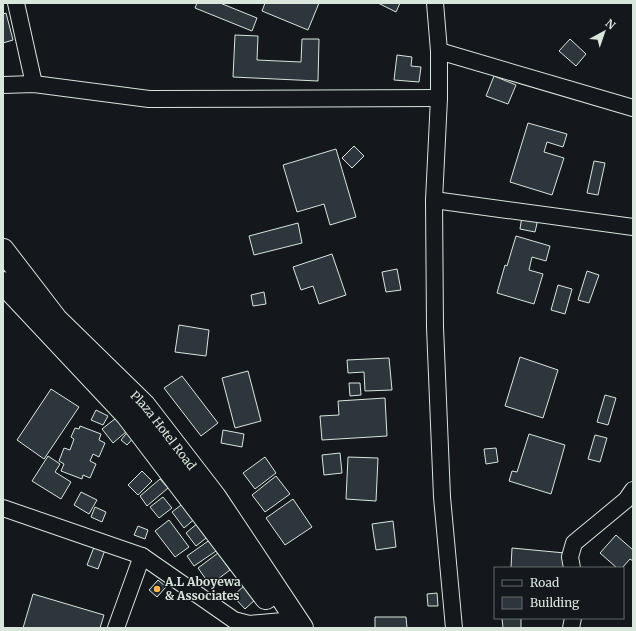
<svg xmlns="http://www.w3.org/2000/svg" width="636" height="631" font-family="Merriweather,serif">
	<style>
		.building { fill: #2c363c; stroke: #d8e6dc }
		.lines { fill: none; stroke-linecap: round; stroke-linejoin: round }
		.minor-casing { stroke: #d8e6dc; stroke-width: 18 }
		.primary-casing { stroke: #d8e6dc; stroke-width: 24 }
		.minor { stroke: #14181c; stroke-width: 16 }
		.primary { stroke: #14181c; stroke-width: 22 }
		.poi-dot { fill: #ffb74d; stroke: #14181c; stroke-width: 1.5 }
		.labels { text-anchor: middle; stroke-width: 3; stroke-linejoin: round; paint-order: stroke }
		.street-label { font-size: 12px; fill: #d8e6dc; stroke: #14181c }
		.poi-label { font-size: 12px; font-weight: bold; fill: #d8e6dc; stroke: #14181c; text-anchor: start }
	</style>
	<rect width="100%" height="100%" fill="#14181c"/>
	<!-- building -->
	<g class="building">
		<path d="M197,3H220L257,18L252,31L195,8Z"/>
		<path d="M265,3H319L308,30L262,11Z"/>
		<path d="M378,3H400L396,12Z"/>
		<path d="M6,13L13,40L3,43V14Z"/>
		<path d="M235,35L258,36L257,60L301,62L302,39H319L318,81L233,77Z"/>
		<path d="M570,39L586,54L576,66L559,51Z"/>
		<path d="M397,55L412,57L411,66L421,67L419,82L394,80Z"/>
		<path d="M494,76L516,85L508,104L486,96Z"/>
		<path d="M528,123L567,134L563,147L547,142L544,152L564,158L552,195L510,182Z"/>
		<path d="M354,146L364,156L352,168L342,158Z"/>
		<path d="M336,149L356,217L330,225L324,204L297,212L283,165Z"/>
		<path d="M594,161L605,163L598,195L587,193Z"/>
		<path d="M522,216L538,219L535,232L520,229Z"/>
		<path d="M298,223L302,243L254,255L249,236Z"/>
		<path d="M516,236L550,246L546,261L532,257L529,270L543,274L534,304L497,293L505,265L507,266Z"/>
		<path d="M332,254L346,295L319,304L313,286L301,290L293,267Z"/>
		<path d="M397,269L401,290L386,292L382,272Z"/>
		<path d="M587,271L599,275L589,303L578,300Z"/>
		<path d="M558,285L572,289L565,314L551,310Z"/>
		<path d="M264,292L266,304L253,306L251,295Z"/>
		<path d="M179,325L209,330L206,356L175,352Z"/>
		<path d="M520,357L558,370L543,418L505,406Z"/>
		<path d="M389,358L392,390L365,391L364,372L348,373L347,360Z"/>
		<path d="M248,371L261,421L235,428L222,378Z"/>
		<path d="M182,376L218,423L201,436L164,388Z"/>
		<path d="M349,383H360L361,395L350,396Z"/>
		<path d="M51,389L79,407L44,459L17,440Z"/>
		<path d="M605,395L616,398L608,425L597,422Z"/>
		<path d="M385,398L387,436L322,440L320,416L339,415L338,401Z"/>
		<path d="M96,410L108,416L103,425L91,420Z"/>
		<path d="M116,418L127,431L113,443L102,429Z"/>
		<path d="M80,426L101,434L99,440L105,443L99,457L93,454L90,461L96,464L90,478L83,475L82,479L61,471L64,464L59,461L64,448L70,450L74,439L71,437L75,428L79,429Z"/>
		<path d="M129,430L136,435L127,445L121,440Z"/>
		<path d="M223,430L244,434L242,447L221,443Z"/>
		<path d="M529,434L565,445L551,494L509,481L512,471L517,472Z"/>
		<path d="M595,435L607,438L600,462L588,459Z"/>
		<path d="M496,448L498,462L486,464L484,449Z"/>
		<path d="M340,453L342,473L324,475L322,455Z"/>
		<path d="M48,456L60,464L55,472L71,482L61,499L32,481Z"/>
		<path d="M265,457L276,473L255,489L243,473Z"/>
		<path d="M348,457L378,458L376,501L346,499Z"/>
		<path d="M142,471L152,481L138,495L128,485Z"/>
		<path d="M276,476L290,494L265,512L252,495Z"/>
		<path d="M160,479L168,488L147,506L140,496Z"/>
		<path d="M81,492L97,500L89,514L74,505Z"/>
		<path d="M163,497L172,508L159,518L150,507Z"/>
		<path d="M293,499L312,527L285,545L266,518Z"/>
		<path d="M185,502L197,517L184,528L172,512Z"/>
		<path d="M95,507L106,512L102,522L91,517Z"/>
		<path d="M169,520L189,547L175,557L155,531Z"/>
		<path d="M393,521L396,547L376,550L372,524Z"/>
		<path d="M199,522L210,535L196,546L186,533Z"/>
		<path d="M138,526L148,530L145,539L134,535Z"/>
		<path d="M616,535L633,550V561L630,559L622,568H617L600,553Z"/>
		<path d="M211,539L219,549L194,566L187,556Z"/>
		<path d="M94,547L105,550L98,569L87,565Z"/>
		<path d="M512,548L565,553L564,568H511Z"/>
		<path d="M218,553L230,570L210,585L198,568Z"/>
		<path d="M158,580L166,587L157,597L149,590Z"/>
		<path d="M245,585L257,598L245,609L233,596Z"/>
		<path d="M437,593L438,606H428L427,594Z"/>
		<path d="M33,594L104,615L100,628H23Z"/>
		<path d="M375,617H406L407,628H375Z"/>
		<path d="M502,618H521V628H503Z"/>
	</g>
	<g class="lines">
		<defs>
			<g id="minor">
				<path d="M16,3L34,84"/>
				<path d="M435,3L439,51V98L434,200L435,327L442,497L454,628"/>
				<path d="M439,51L633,108"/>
				<path d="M3,85L34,84L149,99L439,98"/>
				<path d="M434,200L633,227"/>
				<path d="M3,508L142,556L234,620L249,624L283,621"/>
				<path d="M572,568L570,557L574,543L626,500L633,490"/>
				<path d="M116,628L142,556"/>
				<path d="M571,628L573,618"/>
			</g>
			<g id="primary">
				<path id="s1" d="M3,250L56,319L144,405L215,497L302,628"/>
				<path d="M3,283L127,415L266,598"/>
			</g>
		</defs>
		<!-- minor casing -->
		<use href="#minor" class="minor-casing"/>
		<!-- primary casing -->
		<use href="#primary" class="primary-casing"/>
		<!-- minor -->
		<use href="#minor" class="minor"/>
		<!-- primary -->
		<use href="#primary" class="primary"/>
	</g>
	<!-- markers -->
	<circle class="poi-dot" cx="157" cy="589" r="4"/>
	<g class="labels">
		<!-- street labels -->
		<g class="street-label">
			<text dy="4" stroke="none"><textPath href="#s1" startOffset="242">Plaza Hotel Road</textPath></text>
		</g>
		<!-- poi labels -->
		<g class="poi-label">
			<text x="165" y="586">A.L Aboyewa<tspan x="165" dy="14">&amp; Associates</tspan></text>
		</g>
	</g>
	<!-- border -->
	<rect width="636" height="631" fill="none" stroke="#d8e6dc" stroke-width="8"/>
	<!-- legend -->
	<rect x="494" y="567" width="130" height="52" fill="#14181c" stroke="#626a69"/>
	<rect x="502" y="580" width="20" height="6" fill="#14181c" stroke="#626a69"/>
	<text x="530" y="587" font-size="12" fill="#d8e6dc">Road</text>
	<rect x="502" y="597" width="20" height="12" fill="#2c363c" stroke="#626a69"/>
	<text x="530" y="607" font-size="12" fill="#d8e6dc">Building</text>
	<!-- north arrow -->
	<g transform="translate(604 32) rotate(40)" stroke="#14181c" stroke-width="3" paint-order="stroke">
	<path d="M0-3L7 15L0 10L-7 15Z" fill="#d8e6dc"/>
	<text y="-6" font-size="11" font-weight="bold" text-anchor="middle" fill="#d8e6dc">N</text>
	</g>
</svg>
